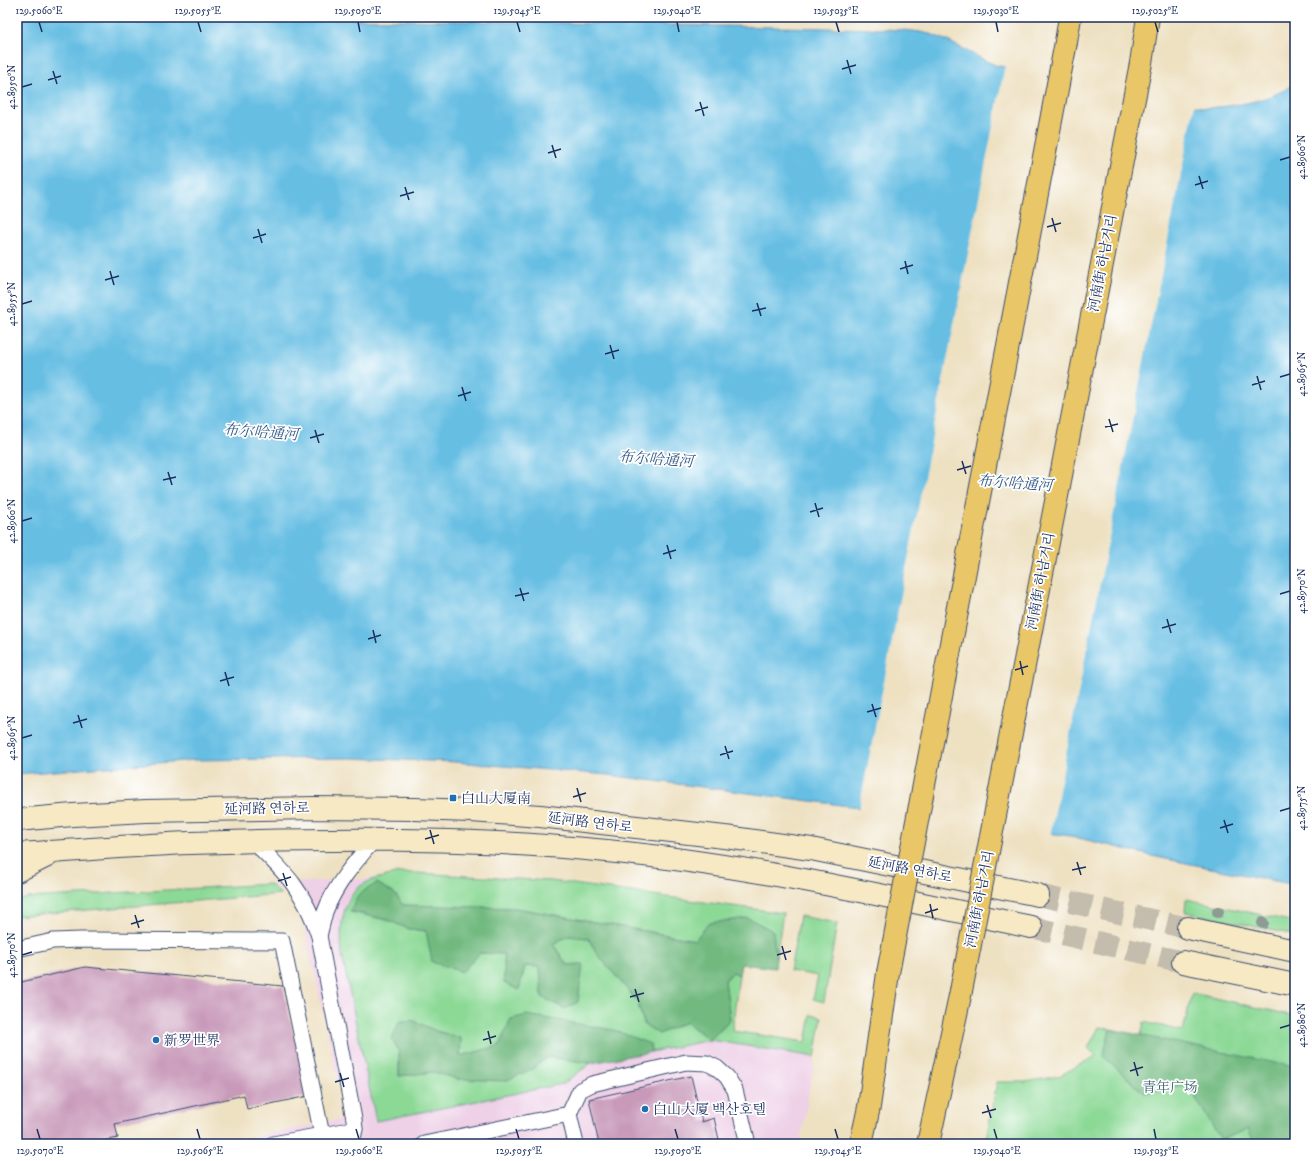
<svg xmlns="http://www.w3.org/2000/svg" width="1312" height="1161" font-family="'IM FELL DW Pica','Noto Serif SC','Noto Serif KR',serif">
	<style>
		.built { fill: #eed0e7 }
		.green { fill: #8cd996; stroke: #54847a }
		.forest { fill: #71b97f; stroke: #46746e }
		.water { fill: #66bee3; stroke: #4076a0 }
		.pier { fill: #eee1c2 }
		.building { fill: #c899b9 }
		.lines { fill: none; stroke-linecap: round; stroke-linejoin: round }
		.secondary-tunnel { stroke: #c4bdae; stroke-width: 22; stroke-dasharray: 22 11; stroke-linecap: butt }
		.service-casing { stroke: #3b4a6d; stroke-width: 17 }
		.secondary-casing { stroke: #3b4a6d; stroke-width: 24 }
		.primary-casing { stroke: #3b4a6d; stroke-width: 24 }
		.service { stroke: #fff; stroke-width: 15 }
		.secondary { stroke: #f6e9c3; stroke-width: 22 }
		.primary { stroke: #e9c769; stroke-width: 22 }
		.primary-bridge-casing { stroke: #3b4a6d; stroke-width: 24; stroke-linecap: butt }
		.primary-bridge { stroke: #e9c769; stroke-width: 22 }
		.tree { fill: #8d9b94 }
		.ticks { fill: none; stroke: #1b2f5e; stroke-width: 1.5 }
		.poi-dot { fill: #1f6fb2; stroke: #fff; stroke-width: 1.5 }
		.labels { text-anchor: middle; stroke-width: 3.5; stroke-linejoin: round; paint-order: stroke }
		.street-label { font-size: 14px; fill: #1b2f5e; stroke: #fff }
		.poi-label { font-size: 14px; fill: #1b2f5e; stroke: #fff; text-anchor: start }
		.park-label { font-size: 14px; fill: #3d626f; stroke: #fff }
		.water-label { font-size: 15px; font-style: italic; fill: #325a86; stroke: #fff }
		.neatline { fill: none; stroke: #1b2f5e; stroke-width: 1.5 }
		.ticks-label { font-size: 10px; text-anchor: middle; fill: #1b2f5e }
	</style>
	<rect width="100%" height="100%" fill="#fff"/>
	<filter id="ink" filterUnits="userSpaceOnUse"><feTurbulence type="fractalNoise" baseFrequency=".025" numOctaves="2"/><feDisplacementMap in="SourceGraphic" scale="8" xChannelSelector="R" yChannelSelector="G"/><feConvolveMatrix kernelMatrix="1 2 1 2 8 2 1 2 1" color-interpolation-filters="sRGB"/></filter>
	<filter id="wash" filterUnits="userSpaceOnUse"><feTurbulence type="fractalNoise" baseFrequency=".012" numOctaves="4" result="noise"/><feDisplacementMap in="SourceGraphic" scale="16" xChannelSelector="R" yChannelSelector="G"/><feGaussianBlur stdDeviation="0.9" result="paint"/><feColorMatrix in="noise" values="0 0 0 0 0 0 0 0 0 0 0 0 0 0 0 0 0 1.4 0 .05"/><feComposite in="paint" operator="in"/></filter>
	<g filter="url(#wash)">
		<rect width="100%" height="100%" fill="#eee1c2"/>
		<!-- built -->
		<path class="built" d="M380,878L368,882L357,888L346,906L563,1084L591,1063L710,1040L815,1057L800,1144H217L346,1118L300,908L293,895L285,888L269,884Z"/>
		<!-- green -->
		<g class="green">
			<path d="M398,873H417L552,881L783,913L776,958L773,931L709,923L695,940L516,908L402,905L395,894L350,912L387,920L409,929L426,931L480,953L505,954L504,983L519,989L525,966L540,967L542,997L583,964L567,965L553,944L568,936L588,938L598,955L637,1001L644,1024L659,1034L686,1022L710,1040L730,1019L725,981L733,972L739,975L732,1031L806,1042L811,1015L822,1017L815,1057L710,1040L651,1052L650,1044L511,1019L499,1046L460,1056L461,1038L436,1031L412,1020L399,1022V1076L434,1072L457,1079L532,1069L548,1057L591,1063L563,1084L376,1121L342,955C340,933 340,906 357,889C367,879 385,877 398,873Z"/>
			<path d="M269,884L281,894L17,916V901L28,898Z"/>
			<path d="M1186,899L1295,922V935L1185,912Z"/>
			<path d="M800,916L837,923L824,1002L813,999L818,976L790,971Z"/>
			<path d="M1192,993L1295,1016V1144H985L997,1082H1025L1059,1076L1096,1056L1088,1048L1099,1027L1141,1036L1144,1022L1183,1031Z"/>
		</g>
		<!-- forest -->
		<g class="forest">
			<path d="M377,883L395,894L403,905L516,908L695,940L709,923L748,918L773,931L776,958L775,968L741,964L739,975L733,972L725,980L730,1019L710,1040L686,1022L659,1034L644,1024L637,1001L598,955L588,938L568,936L553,944L567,965L583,964L578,1002L565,1009L542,997L540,967L525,966L519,990L504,983V954L480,953L462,972L432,962L426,931L409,929L387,920L350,911L359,894Z"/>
			<path d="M527,1015L614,1030L650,1044L651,1052L591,1063L548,1057L532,1069L505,1081L457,1079L434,1072L399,1076V1052L392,1039L399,1022L412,1020L436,1031L461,1038L460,1056L499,1046L511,1019Z"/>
			<path d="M1110,1029L1295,1067V1144H1255L1248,1129L1221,1140L1187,1084L1144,1093L1103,1056Z"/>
		</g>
		<!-- water -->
		<path class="water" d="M17,17H239L883,29C899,30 917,30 933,35C955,43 974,56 995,65L1206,108C1238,106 1268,101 1295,84V885L1161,858L1070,836L826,803L608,775L456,762L349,758L196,760L17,774Z"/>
		<!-- pier -->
		<path class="pier" d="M1005,65L1195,103L1050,836L859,809Z"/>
		<g id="blocks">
			<!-- building -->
			<g class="building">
				<path d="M85,967L283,986L308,1096L247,1109L244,1095L115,1124L118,1138L89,1144H17V983Z"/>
				<path d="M691,1076L702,1122L714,1118L720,1144H599L589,1099Z"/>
			</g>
		</g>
	</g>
	<g filter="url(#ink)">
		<use href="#blocks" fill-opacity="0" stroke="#3b4a6d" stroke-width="1"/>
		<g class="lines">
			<!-- secondary-tunnel -->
			<g class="secondary-tunnel">
				<path d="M1038,895L1188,928"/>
				<path d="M1031,927L1183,962"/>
			</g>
			<defs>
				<g id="service">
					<path d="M254,842C286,873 305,892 319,936L354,1119L355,1129L352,1144"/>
					<path d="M319,936C321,928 323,920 325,912C335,885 355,862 373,841"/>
					<path d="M17,949L53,941L81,940L282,941L322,1135"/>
					<path d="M569,1114L576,1144"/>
					<path d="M273,1144L355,1129"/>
					<path d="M424,1144L569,1114L580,1090L592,1084L686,1062L707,1063L717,1068L727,1077L735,1090L748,1144"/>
				</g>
				<g id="secondary">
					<path d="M17,820L73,815L146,811L312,808L414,809L471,811L540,816L733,838L811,849L1038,895"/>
					<path d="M17,854C75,851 133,845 191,843C329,838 469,837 607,851C750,865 891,897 1031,927"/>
					<path d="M17,871L47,856"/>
					<path d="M1188,928L1295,951"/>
					<path d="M1183,962L1295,985"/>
				</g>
				<g id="primary">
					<path d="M1066,42L1070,17"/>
					<path d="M1141,63L1148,17"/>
					<path d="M861,1144L869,1107L888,973"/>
					<path d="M928,1144L961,991"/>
				</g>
			</defs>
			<!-- service casing -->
			<use href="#service" class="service-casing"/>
			<!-- secondary casing -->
			<use href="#secondary" class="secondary-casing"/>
			<!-- primary casing -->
			<use href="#primary" class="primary-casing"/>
			<!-- service -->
			<use href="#service" class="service"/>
			<!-- secondary -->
			<use href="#secondary" class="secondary"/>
			<!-- primary -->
			<use href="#primary" class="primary"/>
			<defs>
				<g id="primary-bridge">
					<path d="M888,973L1066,42"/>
					<path d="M961,991L1141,63"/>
				</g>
			</defs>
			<!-- primary-bridge casing -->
			<use href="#primary-bridge" class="primary-bridge-casing"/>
			<!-- primary-bridge -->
			<use href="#primary-bridge" class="primary-bridge"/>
		</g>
		<!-- trees -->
		<g class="tree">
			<circle cx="1218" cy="912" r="6"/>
			<circle cx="1263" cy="923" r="6"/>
		</g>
	</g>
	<!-- ticks -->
	<path class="ticks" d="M39,22L42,32M198,22L201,32M358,22L360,32M517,22L520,32M677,22L679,32M836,22L839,32M996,22L998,32M1155,22L1158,32M847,60L851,74M842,69L856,65M53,71L57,84M48,80L61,76M22,87L32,84M700,102L704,116M695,111L708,107M552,145L556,158M548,153L561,149M1280,160L1290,157M1199,176L1203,189M1195,185L1208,181M405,187L409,200M400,196L414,192M1052,218L1056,232M1047,227L1061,223M258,229L262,243M253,238L266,234M905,261L908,274M900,269L913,265M110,271L114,285M105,280L119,276M757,303L761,316M22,304L32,301M752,311L766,308M610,345L614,359M605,354L619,350M1257,376L1261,390M1280,377L1290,374M1252,385L1265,381M462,387L466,401M458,396L471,392M1109,419L1113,432M1105,427L1118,424M315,430L319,443M310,438L324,434M962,461L966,474M957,470L971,466M168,472L172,485M163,480L176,477M815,503L819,517M810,512L823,508M22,521L32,518M667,545L671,559M663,554L676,550M520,588L524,601M1280,594L1290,591M515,596L529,593M1167,619L1171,633M1162,628L1176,624M373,630L376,643M368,639L381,635M1020,661L1023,675M1015,670L1028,666M225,672L229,686M220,681L234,677M872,704L876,717M867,712L881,708M78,715L82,728M73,723L87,719M22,738L32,735M725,746L729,759M720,755L733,751M577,788L581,802M573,797L586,793M1280,811L1290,808M1224,820L1228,833M1220,828L1233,824M430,830L434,844M425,839L439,835M1077,862L1081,875M1072,870L1086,867M283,873L287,886M278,881L291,877M930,904L933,918M925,913L938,909M135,915L139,928M131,924L144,920M782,946L786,960M22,955L32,952M777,955L791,951M635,989L639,1002M630,997L644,993M1280,1028L1290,1025M488,1031L491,1044M483,1040L496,1036M1134,1062L1138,1076M1130,1071L1143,1067M340,1073L344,1087M335,1082L349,1078M987,1105L991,1118M982,1113L996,1109M37,1129L40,1139M197,1129L200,1139M356,1129L359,1139M516,1129L519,1139M675,1129L678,1139M835,1129L838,1139M994,1129L997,1139M1154,1129L1156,1139"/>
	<!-- markers -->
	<g class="poi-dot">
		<rect x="449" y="794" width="8" height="8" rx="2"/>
		<circle cx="156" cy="1040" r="4"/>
		<circle cx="645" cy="1109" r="4"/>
	</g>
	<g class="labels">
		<!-- street labels -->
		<g class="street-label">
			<text transform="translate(1102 263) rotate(-79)" y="5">河南街 하남거리</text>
			<text transform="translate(1040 581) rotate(-79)" y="5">河南街 하남거리</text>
			<text transform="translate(267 808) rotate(-1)" y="5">延河路 연하로</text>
			<text transform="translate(590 822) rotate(7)" y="5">延河路 연하로</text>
			<text transform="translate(910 869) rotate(11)" y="5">延河路 연하로</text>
			<text transform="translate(979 899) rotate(-79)" y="5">河南街 하남거리</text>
		</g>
		<!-- poi labels -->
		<g class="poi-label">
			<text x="461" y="803">白山大厦南</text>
			<text x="164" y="1045">新罗世界</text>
			<text x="653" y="1114">白山大厦 백산호텔</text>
		</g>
		<!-- park labels -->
		<g class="park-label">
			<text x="1170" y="1092">青年广场</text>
		</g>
		<!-- water labels -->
		<g class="water-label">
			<text transform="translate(261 432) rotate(4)" y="5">布尔哈通河</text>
			<text transform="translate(656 459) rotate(4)" y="5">布尔哈通河</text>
			<text transform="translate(1015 483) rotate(4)" y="5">布尔哈通河</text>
		</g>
	</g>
	<!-- margin -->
	<rect width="1312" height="1161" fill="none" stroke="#fff" stroke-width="44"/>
	<rect x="22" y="22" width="1268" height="1117" class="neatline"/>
	<g class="ticks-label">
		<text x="39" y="14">129.5060°E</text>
		<text x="198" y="14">129.5055°E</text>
		<text x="358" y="14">129.5050°E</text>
		<text x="517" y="14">129.5045°E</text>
		<text x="677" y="14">129.5040°E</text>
		<text x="836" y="14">129.5035°E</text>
		<text x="996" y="14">129.5030°E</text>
		<text x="1155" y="14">129.5025°E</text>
		<text transform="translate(11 87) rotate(-90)" y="4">42.8950°N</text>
		<text transform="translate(1301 157) rotate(-90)" y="4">42.8960°N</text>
		<text transform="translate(11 304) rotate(-90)" y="4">42.8955°N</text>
		<text transform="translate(1301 374) rotate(-90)" y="4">42.8965°N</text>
		<text transform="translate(11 521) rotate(-90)" y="4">42.8960°N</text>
		<text transform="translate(1301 591) rotate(-90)" y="4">42.8970°N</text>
		<text transform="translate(11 738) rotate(-90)" y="4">42.8965°N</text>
		<text transform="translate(1301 808) rotate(-90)" y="4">42.8975°N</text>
		<text transform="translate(11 955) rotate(-90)" y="4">42.8970°N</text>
		<text transform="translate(1301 1025) rotate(-90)" y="4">42.8980°N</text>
		<text x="40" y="1154">129.5070°E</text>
		<text x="200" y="1154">129.5065°E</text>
		<text x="359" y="1154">129.5060°E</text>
		<text x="519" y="1154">129.5055°E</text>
		<text x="678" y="1154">129.5050°E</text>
		<text x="838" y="1154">129.5045°E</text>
		<text x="997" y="1154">129.5040°E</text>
		<text x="1156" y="1154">129.5035°E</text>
	</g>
</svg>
